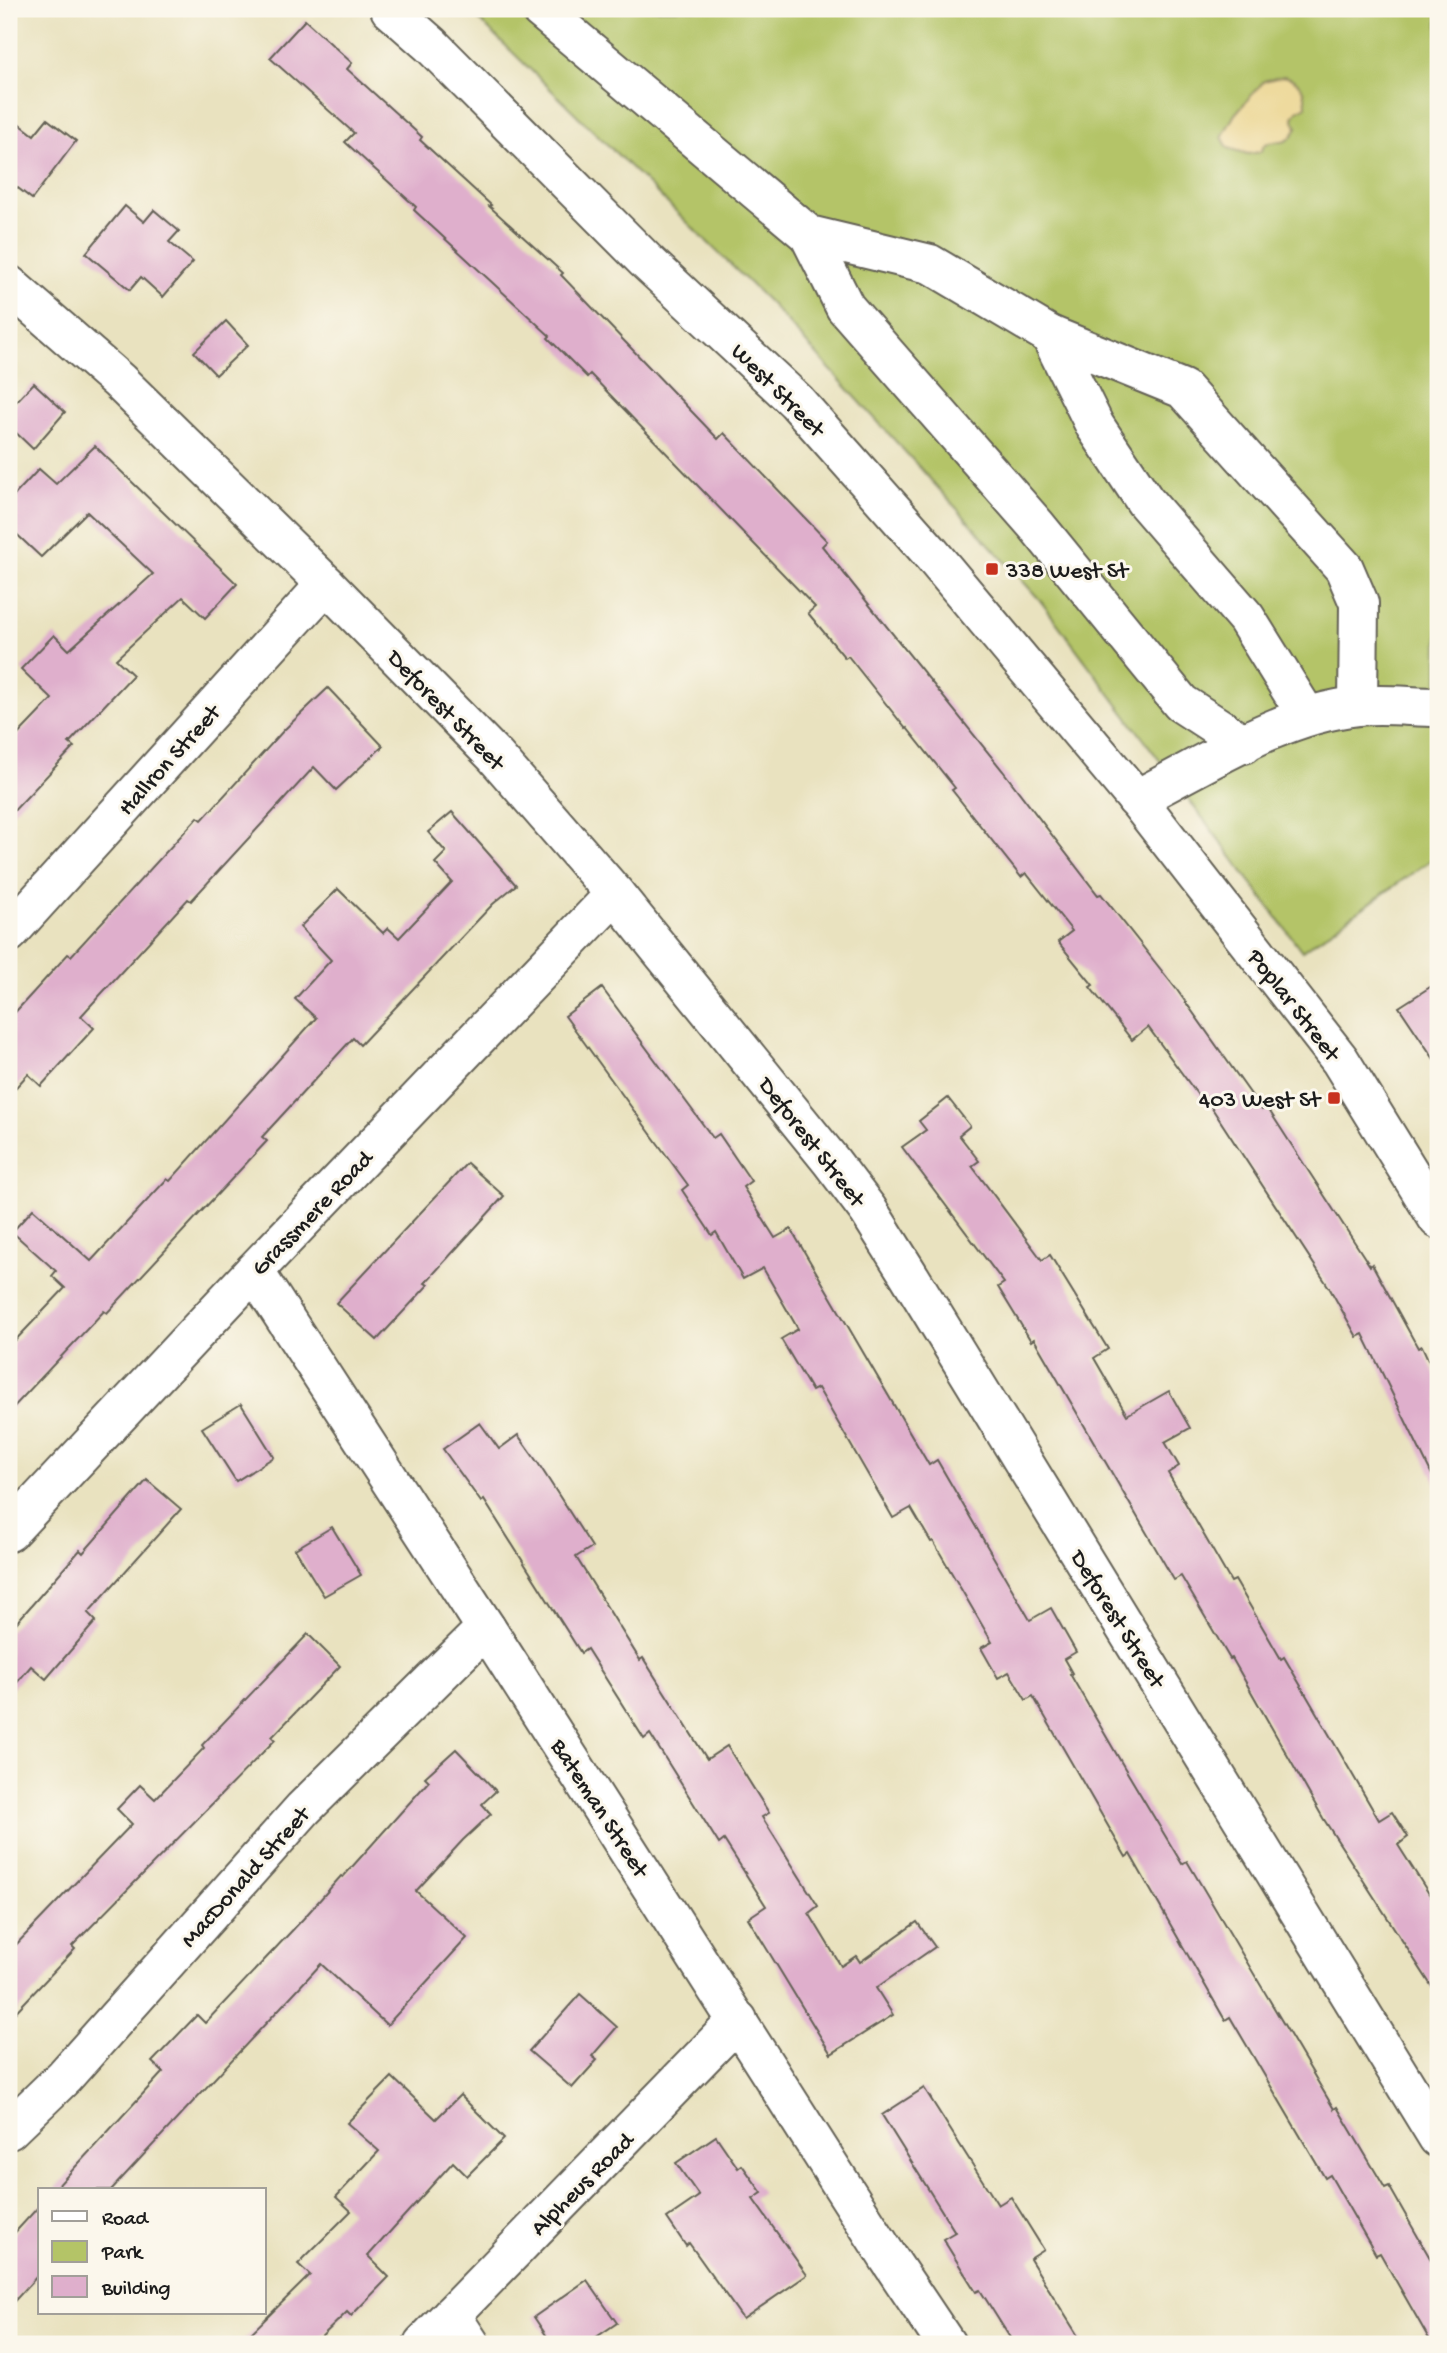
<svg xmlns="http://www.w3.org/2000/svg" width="1447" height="2353" font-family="'Gochi Hand',sans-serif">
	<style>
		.green { fill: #b4c467; stroke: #687042; stroke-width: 2 }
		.sand { fill: #eeda9e; stroke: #857b5d; stroke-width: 2 }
		.building { fill: #dfafcc }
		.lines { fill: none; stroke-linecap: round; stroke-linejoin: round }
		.minor-casing { stroke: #646155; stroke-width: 42 }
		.minor { stroke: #fff; stroke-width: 38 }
		.poi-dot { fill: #c8321e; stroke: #fbf7ec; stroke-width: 2.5 }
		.labels { text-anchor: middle; stroke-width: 6; stroke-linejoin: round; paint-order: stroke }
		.street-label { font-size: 24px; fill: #1c1c1c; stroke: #fbf7ec }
		.poi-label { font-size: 24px; fill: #1c1c1c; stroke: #fbf7ec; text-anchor: start }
	</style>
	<rect width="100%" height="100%" fill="#fbf7ec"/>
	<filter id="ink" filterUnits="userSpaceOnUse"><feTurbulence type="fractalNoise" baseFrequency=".0143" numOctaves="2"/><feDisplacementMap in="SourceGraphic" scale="14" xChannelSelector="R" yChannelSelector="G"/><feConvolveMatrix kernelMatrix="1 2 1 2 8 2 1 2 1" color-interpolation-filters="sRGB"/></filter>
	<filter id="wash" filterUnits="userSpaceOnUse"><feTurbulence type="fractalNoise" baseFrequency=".00686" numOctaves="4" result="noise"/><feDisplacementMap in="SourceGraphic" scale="28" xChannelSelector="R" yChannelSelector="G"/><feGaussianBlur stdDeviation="1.57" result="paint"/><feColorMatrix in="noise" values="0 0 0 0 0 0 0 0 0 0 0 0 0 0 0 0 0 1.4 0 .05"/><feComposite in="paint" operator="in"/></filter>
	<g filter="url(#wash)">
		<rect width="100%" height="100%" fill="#e9e2bf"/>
		<!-- green -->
		<path class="green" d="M468,9H1438V855L1302,951L1039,599L770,303Z"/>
		<!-- sand -->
		<path class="sand" d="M1284,76C1299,80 1306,89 1306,106L1297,111L1293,117L1297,127C1288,148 1281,139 1265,144L1260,152L1248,154L1228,148L1222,137L1235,114L1264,81Z"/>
		<g id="blocks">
			<!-- building -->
			<g class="building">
				<path d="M305,20L352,63L347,69L422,137L420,140L491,205L489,206L563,273L561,275L718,439L724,433L827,541L822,546L1003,771L1098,895L1101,894L1177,990L1262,1110L1267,1107L1370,1266L1372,1264L1418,1348L1422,1346L1438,1381V1487L1363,1334L1357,1337L1330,1289L1204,1096L1200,1098L1148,1027L1132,1040L1090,987L1093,985L1058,942L1072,931L1026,873L1021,877L952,790L955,788L907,728L906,729L848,656L845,658L808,613L815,607L590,374L587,377L548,338L550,336L414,210L416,207L345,142L354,133L270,58Z"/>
				<path d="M9,116L34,135L47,119L76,141L32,199L9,181Z"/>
				<path d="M125,206L144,222L154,210L179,231L169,242L193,262L163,297L141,277L130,290L86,253Z"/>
				<path d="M226,321L248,345L216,375L194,352Z"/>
				<path d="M34,383L65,412L33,449L9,426V409Z"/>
				<path d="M95,446L237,584L205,618L183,597L116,659L133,675L69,743L74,747L9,816V744L52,699L21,669L54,635L69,650L153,574L87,512L41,557L9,527V501L39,469L56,484Z"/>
				<path d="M328,688L383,746L336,790L314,767L191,901L188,899L81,1016L94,1028L41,1086L28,1074L9,1095V1019L68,954L71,956L198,817L202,820L284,730Z"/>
				<path d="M452,812L516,885L493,904L360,1045L353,1038L262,1137L267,1141L107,1313L104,1311L9,1412V1347L65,1288L52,1276L56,1271L12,1232L33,1209L91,1261L167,1179L170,1181L316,1018L295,999L331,960L300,927L338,889L383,933L388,928L399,938L452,882L435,863L446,852L428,832Z"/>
				<path d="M1438,982V1065L1399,1007Z"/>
				<path d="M602,988L713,1138L719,1134L751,1181L743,1187L775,1238L791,1229L929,1465L937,1460L1030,1620L1051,1608L1076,1652L1064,1659L1072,1673L1070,1674L1124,1767L1182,1864L1187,1861L1334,2109L1337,2107L1385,2188L1389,2186L1438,2272V2344H1432L1380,2253L1376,2255L1330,2175L1325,2178L1230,2017L1225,2020L1130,1854L1126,1857L1033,1696L1026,1700L1009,1672L998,1678L981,1648L992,1642L933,1541L931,1542L911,1508L893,1518L818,1388L812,1391L781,1339L798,1329L763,1268L743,1279L716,1232L712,1235L682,1190L688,1185L565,1016Z"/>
				<path d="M948,1098L970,1126L959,1135L979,1161L972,1166L1042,1260L1050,1255L1108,1349L1094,1358L1127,1415L1169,1391L1190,1428L1165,1442L1179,1466L1168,1473L1231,1582L1235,1580L1281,1659L1284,1657L1379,1820L1392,1812L1408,1837L1398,1845L1438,1908V1996L1323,1818L1232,1658L1230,1659L1181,1576L1174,1580L1034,1339L1031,1341L998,1287L1004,1283L902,1147L926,1130L919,1121Z"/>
				<path d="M467,1163L504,1196L425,1283L428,1285L377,1340L336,1303Z"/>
				<path d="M241,1404L274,1457L236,1481L202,1428Z"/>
				<path d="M480,1423L499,1449L518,1435L538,1463L592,1547L576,1557L640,1660L643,1658L707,1759L727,1746L769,1813L762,1817L818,1906L809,1913L841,1966L856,1956L860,1962L917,1922L935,1947L876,1988L893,2015L831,2054L748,1918L766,1906L724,1840L719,1844L650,1734L644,1739L587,1649L581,1653L484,1500L481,1502L443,1449Z"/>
				<path d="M147,1480L181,1509L88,1613L96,1621L46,1679L31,1666L9,1692V1631L80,1550L83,1553Z"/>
				<path d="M332,1527L361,1575L324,1596L295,1549Z"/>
				<path d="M308,1634L340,1666L272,1737L275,1740L72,1946L75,1949L9,2019V1952L132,1824L117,1809L140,1785L155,1799L204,1748L202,1745Z"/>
				<path d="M456,1749L496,1791L482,1804L491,1814L463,1840L416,1891L467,1938L387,2025L321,1964L111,2190H54L163,2072L152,2062L197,2015L205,2023L303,1919L341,1876L343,1877L429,1781L425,1777Z"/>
				<path d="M580,1994L617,2027L592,2056L597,2060L572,2088L529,2051Z"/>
				<path d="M392,2077L436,2119L460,2095L504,2139L467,2176L453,2162L368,2256L389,2277L351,2316L347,2312L314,2344H240L310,2275L298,2264L351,2211L336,2197L379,2151L347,2123Z"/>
				<path d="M924,2088L998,2205L1011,2197L1044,2250L1030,2259L1083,2344H1014L980,2290L976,2292L943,2239L955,2232L882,2115Z"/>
				<path d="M716,2136L738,2168L742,2165L762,2193L753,2199L807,2275L743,2319L689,2243L686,2246L667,2218L699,2196L676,2163Z"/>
				<path d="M40,2205V2273L9,2307V2239Z"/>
				<path d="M587,2280L617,2323L586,2344H552L534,2317Z"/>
			</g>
		</g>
	</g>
	<g filter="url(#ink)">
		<use href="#blocks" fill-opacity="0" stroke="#646155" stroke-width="2"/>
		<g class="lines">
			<defs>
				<g id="minor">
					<path d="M390,9L431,45L645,260L796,401L928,550L1139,802L1340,1060L1438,1219"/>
					<path d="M540,9L809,235L845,307L1036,525L1181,703L1244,744"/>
					<path d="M809,235L930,264L1050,335L1183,389L1344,568L1359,603L1358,706"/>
					<path d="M9,285L119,381L326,584L495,756L615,894L831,1161L868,1210L907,1272L1438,2138"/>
					<path d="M1050,335L1095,426L1145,501L1246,618L1307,716"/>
					<path d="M1136,799C1204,765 1280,714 1358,706C1384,703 1412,707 1438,707"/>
					<path d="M9,933L326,584"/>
					<path d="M254,1271L486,1628L889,2259L946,2344"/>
					<path d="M9,1532L254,1271L615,894"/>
					<path d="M9,2130L64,2077L303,1809L486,1628"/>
					<path d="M451,2315L470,2344"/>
					<path d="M423,2344L738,2020"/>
				</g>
			</defs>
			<!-- minor casing -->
			<use href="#minor" class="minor-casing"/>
			<!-- minor -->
			<use href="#minor" class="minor"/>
		</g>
	</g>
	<!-- markers -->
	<g class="poi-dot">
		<rect x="985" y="562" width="14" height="14" rx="3.5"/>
		<rect x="1327" y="1091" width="14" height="14" rx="3.5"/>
	</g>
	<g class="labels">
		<!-- street labels -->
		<g class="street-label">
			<text transform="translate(779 389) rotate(45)" y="8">West Street</text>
			<text transform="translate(447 709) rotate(46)" y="8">Deforest Street</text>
			<text transform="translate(168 759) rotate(-48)" y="8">Hallron Street</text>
			<text transform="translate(1295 1004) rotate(52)" y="8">Poplar Street</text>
			<text transform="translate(813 1141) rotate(52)" y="8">Deforest Street</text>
			<text transform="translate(311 1212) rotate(-46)" y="8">Grassmere Road</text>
			<text transform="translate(1119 1618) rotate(58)" y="8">Deforest Street</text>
			<text transform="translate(601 1807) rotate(57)" y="8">Bateman Street</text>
			<text transform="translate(244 1876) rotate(-48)" y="8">MacDonald Street</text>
			<text transform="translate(581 2183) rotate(-45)" y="8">Alpheus Road</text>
		</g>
		<!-- poi labels -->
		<g class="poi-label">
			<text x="1006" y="577">338 West St</text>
			<text x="1320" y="1106" text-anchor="end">403 West St</text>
		</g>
	</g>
	<!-- margin -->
	<rect width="1447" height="2353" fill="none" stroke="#fbf7ec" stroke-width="35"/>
	<!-- legend -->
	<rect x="38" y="2188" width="228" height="126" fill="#fbf7ec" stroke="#a29f99" stroke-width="2"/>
	<rect x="52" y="2211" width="35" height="10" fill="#ffffff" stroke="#a29f99" stroke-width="2"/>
	<text x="102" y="2224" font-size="21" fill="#1c1c1c">Road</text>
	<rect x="52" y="2241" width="35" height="21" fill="#b4c467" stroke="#a29f99" stroke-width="2"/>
	<text x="102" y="2258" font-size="21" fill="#1c1c1c">Park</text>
	<rect x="52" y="2276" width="35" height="21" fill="#dfafcc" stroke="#a29f99" stroke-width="2"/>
	<text x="102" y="2294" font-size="21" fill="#1c1c1c">Building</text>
</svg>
